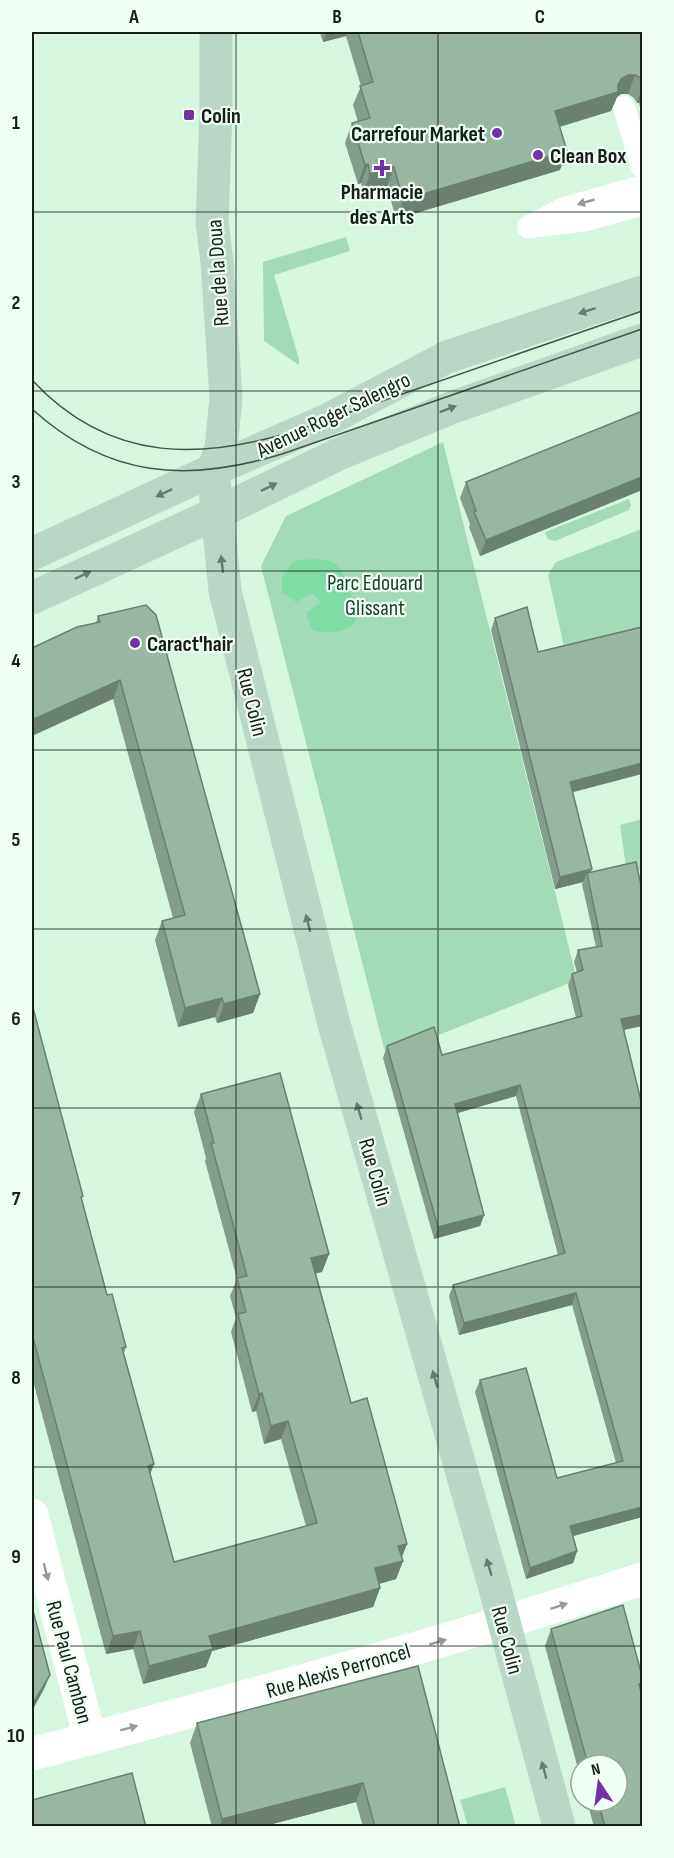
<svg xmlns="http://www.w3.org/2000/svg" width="674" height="1858" font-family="'Sofia Sans Condensed',sans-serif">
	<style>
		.green { fill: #a3dab7 }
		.water { fill: #7fdca4 }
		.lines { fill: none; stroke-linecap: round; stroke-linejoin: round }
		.lane { stroke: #fff; stroke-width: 22 }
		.street { stroke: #fff; stroke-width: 33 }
		.secondary { stroke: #b7d8c7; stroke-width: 33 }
		.tram { stroke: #435448; stroke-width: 1.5 }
		.wall { fill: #829d8b }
		.shaded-wall { fill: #6a8071 }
		.building { fill: #97b7a2; stroke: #6a8071; stroke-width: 1.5 }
		.oneway { fill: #959a97 }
		.oneway2 { fill: #657c6f }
		.grid { fill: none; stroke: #131f17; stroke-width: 1.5; stroke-opacity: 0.55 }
		.poi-dot { fill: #7231a6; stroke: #f1fef5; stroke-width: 2 }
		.labels { text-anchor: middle; stroke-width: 4.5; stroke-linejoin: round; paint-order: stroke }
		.poi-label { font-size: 22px; font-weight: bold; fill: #131f17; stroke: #f1fef5; text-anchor: start }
		.street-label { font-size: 22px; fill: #131f17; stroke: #f1fef5 }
		.park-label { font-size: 22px; fill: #19412a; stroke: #f1fef5 }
		.neatline { fill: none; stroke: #131f17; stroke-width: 2 }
		.grid-label { font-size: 20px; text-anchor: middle; font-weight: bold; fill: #131f17 }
	</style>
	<rect width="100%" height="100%" fill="#d5f7e0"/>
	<!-- green -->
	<g class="green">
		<path d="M346,237L350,251L274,275L299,359V365L264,341L263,262Z"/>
		<path d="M443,442L577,980L386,1056L261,566L286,516Z"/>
		<path d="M629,499L631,505L629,510L555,541L548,539L545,532Z"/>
		<path d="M642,529V638L567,660L548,575L556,562Z"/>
		<path d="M642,819V869L627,873L620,825Z"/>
		<path d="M505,1787L516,1826H468L460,1800Z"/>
	</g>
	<!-- water -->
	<path class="water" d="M313,559C319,560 327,560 332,562C343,567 343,576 347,586C349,595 358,599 358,611C357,634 328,635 312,630L306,613L321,602L312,593L296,602L282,592V577L293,561Z"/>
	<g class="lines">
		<!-- lane -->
		<g class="lane">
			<path d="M624,107L642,167"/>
			<path d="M642,186L564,208L528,227L587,220L640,205L642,206"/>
		</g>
		<!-- street -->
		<g class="street">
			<path d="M32,1515L90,1739"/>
			<path d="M32,1754C236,1700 441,1644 642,1579"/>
		</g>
		<!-- secondary -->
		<g class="secondary">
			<path d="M216,32V114L212,222L217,262L226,398L221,448L213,470L225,591L334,1024L494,1585L559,1826"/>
			<path d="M32,554L213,470L325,421L447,357L642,292"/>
			<path d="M32,598L217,513L341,453L451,408L642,340"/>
		</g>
		<!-- tram -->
		<g class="tram">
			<path d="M32,380C111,465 205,461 307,427L642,311"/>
			<path d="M32,409C108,478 187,483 282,454L642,329"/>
		</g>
	</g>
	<!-- wall -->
	<g class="wall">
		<path d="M315,32H642V114L639,103H637L634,98L628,94H621L617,97L611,111L560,127V170L396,219L387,186L363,193L361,183L358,184L345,143L352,123L358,122L353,105L361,86L346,36L323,42L320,33L316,34Z"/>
		<path d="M642,411V490L480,556L469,527L470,524L460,498L466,482Z"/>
		<path d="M98,616L260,994L253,1013L217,1023L215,1017L178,1027L155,940L162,921L173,918L113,699L96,623Z"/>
		<path d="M495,618L573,792L591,872L642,1026L624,1030L642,1517L573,1536L577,1551L573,1563L526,1579L475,1392L480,1380L557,1478L616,1463L572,1305L459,1335L449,1296L453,1285L558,1255L516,1096L457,1113L484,1215L480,1226L434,1239L383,1058L387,1046L442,1055L576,1018L568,985L572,974L577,972L574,962L578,950L596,947L582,884L583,882L555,889L491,630Z"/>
		<path d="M32,1004L82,1200L107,1295L126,1347L124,1353L154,1464L150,1474L174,1562L306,1526L281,1439L264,1444L256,1411L252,1412L231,1332L236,1318L230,1296L237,1279L205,1161L206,1158L194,1112L201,1094L329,1254L322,1272L316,1273L351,1403L407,1544L402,1557L403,1561L396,1579L379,1584L380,1588L373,1607L212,1651L206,1667L143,1684L133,1649L106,1654L32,1377Z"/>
		<path d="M551,1629L642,1688L641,1692L642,1827H594L587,1801H617V1765H581V1780L545,1646Z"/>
		<path d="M418,1666L460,1827H363L356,1802L261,1827H212L190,1743L197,1723Z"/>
	</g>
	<!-- shaded-wall -->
	<g class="shaded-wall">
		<path d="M327,32H348L346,36L323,42Z"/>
		<path d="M628,75H635L628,94H621L617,97L611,111L548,130L555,111Z"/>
		<path d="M642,88V93L639,103H637Z"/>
		<path d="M567,151L560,170L396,219L403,200Z"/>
		<path d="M368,164L361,183L358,184L365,165Z"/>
		<path d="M394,167L387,186L363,193L370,174Z"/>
		<path d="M642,477V490L480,556L486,540Z"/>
		<path d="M120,680L113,699L32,736V720Z"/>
		<path d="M642,763V774L566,794L570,782Z"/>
		<path d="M592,869L588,879L587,873L583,882L555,889L560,877Z"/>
		<path d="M260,994L253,1013L217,1023L224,1004Z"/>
		<path d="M222,998L215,1017L178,1027L185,1008Z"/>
		<path d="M642,1015V1026L617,1031L621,1019Z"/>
		<path d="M520,1085L516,1096L451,1115L455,1104Z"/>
		<path d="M484,1215L480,1226L434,1239L438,1227Z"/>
		<path d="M329,1254L322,1272L305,1276L311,1258Z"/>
		<path d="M576,1293L572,1305L459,1335L464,1323Z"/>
		<path d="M262,1393L256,1411L252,1412L259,1394Z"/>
		<path d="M288,1421L281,1439L264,1444L271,1426Z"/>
		<path d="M154,1464L147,1482L148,1466Z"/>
		<path d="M642,1507V1517L566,1538L570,1526Z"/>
		<path d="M407,1544L400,1561H403L396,1579L368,1587L375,1568L398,1546Z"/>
		<path d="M577,1551L573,1563L526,1579L530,1568Z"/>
		<path d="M380,1588L373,1607L212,1651L206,1667L143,1684L149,1666L209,1636Z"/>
		<path d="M140,1631L133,1649L106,1654L113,1636Z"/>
		<path d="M50,1675L44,1689L32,1711V1701Z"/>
		<path d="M642,1683V1688L638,1701L639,1684Z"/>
		<path d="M363,1783L356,1802L261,1827H220L222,1819Z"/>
	</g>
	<!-- building -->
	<g class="building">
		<path d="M358,32H642V81L641,78L635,75H628L621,79L618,85V92L555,111L567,151L403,200L394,167L370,174L368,164L365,165L352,123L370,118L360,86L373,82Z"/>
		<path d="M642,411V477L486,540L474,512L476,511L466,482Z"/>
		<path d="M146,605L156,615L260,994L224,1004L222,998L185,1008L162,921L185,915L120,680L32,720V648L77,627L100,622L98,616Z"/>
		<path d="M527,607L538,652L642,627V763L570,782L592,869L560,877L495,618Z"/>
		<path d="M636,862L642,890V1015L621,1019L641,1101H642V1507L570,1526L577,1551L530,1568L480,1380L526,1368L557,1478L623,1461L576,1293L464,1323L453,1285L565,1253L520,1085L455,1104L484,1215L438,1227L387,1046L434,1027L442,1055L582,1016L572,974L583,970L578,950L602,946L587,873Z"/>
		<path d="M32,1004L83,1196L81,1197L107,1295L112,1294L126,1347L122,1348L154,1464L148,1466L174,1562L317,1523L288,1421L271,1426L262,1393L259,1394L238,1314L246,1312L237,1278L247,1276L211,1143H214L201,1094L280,1073L329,1254L311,1258L351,1403L367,1398L407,1544L398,1546L403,1561L375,1568L380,1588L209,1636L213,1649L149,1666L140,1631L113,1636L32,1334Z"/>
		<path d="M623,1605L642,1676V1683L639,1684L642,1697V1827H605L598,1801H617V1765H588L551,1629Z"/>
		<path d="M32,1607L50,1675L35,1700L32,1701Z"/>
		<path d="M418,1666L460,1827H375L363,1783L222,1819L197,1723Z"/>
		<path d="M132,1773L146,1827H32V1800Z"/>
	</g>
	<!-- one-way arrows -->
	<defs><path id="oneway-solid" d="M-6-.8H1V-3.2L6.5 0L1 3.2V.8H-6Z" transform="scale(1.5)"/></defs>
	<g class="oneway">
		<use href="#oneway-solid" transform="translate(586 202) rotate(164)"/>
		<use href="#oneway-solid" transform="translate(46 1572) rotate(75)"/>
		<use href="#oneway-solid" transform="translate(559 1606) rotate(-18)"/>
		<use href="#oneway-solid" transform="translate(438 1642) rotate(-16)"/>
		<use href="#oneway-solid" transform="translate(129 1728) rotate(-15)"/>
	</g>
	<g class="oneway2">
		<use href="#oneway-solid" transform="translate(587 311) rotate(162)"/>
		<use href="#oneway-solid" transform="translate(448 409) rotate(-21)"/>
		<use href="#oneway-solid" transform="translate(269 487) rotate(-26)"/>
		<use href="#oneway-solid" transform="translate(164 493) rotate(155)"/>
		<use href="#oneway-solid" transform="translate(222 564) rotate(-97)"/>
		<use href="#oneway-solid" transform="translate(83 575) rotate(-25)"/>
		<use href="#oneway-solid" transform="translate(308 923) rotate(-104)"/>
		<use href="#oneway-solid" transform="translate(359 1111) rotate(-106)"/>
		<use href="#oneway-solid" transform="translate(435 1379) rotate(-106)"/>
		<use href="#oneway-solid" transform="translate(489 1567) rotate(-106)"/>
		<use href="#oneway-solid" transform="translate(544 1770) rotate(-105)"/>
	</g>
	<!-- grid -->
	<path class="grid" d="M236,32V1826M438,32V1826M32,212H642M32,391H642M32,571H642M32,750H642M32,929H642M32,1108H642M32,1287H642M32,1467H642M32,1646H642"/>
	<!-- markers -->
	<g class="poi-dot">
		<rect x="183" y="109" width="12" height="12" rx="3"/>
		<circle cx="497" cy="133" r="6"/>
		<circle cx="538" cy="155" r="6"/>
		<path d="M379 159h6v6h6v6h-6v6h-6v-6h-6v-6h6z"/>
		<circle cx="135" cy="643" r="6"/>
	</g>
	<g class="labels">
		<!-- poi labels -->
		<g class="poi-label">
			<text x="201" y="123">Colin</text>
			<text x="485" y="141" text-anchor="end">Carrefour Market</text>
			<text x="550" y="163">Clean Box</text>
			<text x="382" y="199" text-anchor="middle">Pharmacie<tspan x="382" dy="25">des Arts</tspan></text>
			<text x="147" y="651">Caract'hair</text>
		</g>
		<!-- street labels -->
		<g class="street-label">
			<text transform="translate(217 273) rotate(-94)" y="8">Rue de la Doua</text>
			<text transform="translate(333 414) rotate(-26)" y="8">Avenue Roger Salengro</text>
			<text transform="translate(253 702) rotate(76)" y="8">Rue Colin</text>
			<text transform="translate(376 1172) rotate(74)" y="8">Rue Colin</text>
			<text transform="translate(508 1640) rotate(75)" y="8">Rue Colin</text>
			<text transform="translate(70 1662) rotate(75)" y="8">Rue Paul Cambon</text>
			<text transform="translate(338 1670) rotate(-16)" y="8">Rue Alexis Perroncel</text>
		</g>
		<!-- park labels -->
		<g class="park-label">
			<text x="375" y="590">Parc Edouard<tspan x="375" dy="25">Glissant</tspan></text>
		</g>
	</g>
	<!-- border -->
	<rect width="674" height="1858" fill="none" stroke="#f1fef5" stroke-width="66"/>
	<!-- north arrow -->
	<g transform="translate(599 1783) rotate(347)"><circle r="28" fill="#f1fef5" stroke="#98a59c" stroke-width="1.5"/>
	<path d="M0-4.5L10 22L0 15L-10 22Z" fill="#7231a6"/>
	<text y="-9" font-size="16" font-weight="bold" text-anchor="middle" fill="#131f17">N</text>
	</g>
	<rect x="33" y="33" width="608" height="1792" class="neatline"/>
	<g class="grid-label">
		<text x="134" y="23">A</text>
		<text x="337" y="23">B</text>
		<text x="540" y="23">C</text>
		<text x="16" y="129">1</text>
		<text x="16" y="309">2</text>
		<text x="16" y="488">3</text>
		<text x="16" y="667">4</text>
		<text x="16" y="846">5</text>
		<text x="16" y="1025">6</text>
		<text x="16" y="1205">7</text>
		<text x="16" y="1384">8</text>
		<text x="16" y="1563">9</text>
		<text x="16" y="1742">10</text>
	</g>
</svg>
